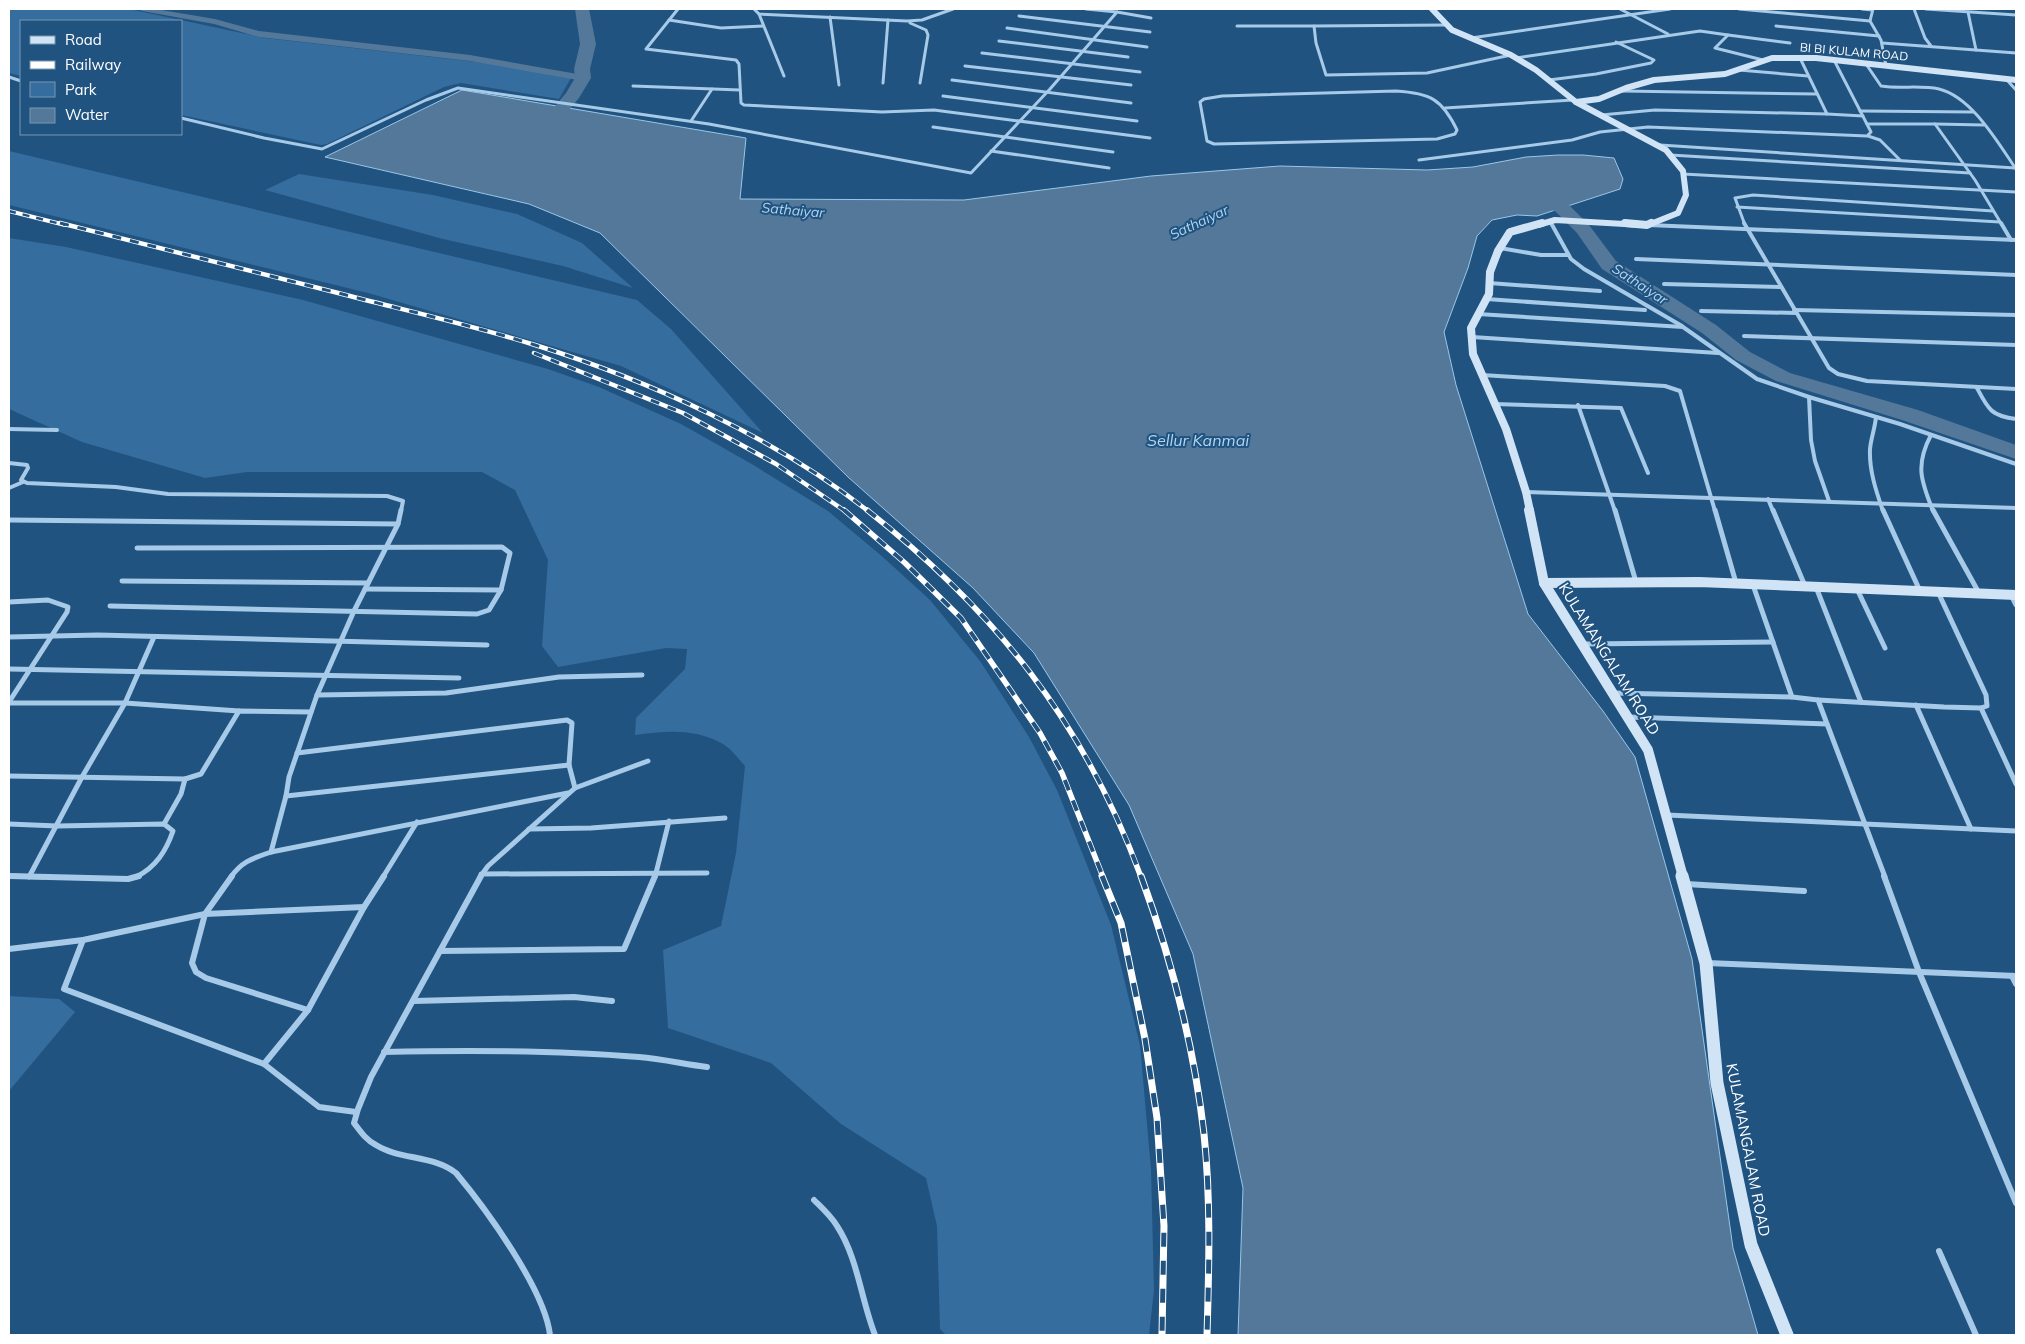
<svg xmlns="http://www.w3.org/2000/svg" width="2025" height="1344" font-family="Mulish,sans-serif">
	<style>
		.green { fill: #346d9e }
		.water { fill: #537899; stroke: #99c6e9 }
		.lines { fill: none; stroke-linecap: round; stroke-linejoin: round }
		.canal { fill: #537899; fill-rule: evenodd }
		.river { fill: #537899; fill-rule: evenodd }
		.street-far3 { stroke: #a6cae8; stroke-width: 3 }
		.street-far2 { stroke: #a6cae8; stroke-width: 4 }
		.street-far1 { stroke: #a6cae8; stroke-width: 5 }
		.street { stroke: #a6cae8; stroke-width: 6 }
		.secondary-far3 { stroke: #d0e4f6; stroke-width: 6 }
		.secondary-far2 { stroke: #d0e4f6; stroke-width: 8 }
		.secondary-far1 { stroke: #d0e4f6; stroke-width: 10 }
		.secondary { stroke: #d0e4f6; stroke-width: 13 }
		.rail-far3-casing { stroke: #fff; stroke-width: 4 }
		.rail-far2-casing { stroke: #fff; stroke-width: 4.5 }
		.rail-far1-casing { stroke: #fff; stroke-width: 5.5 }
		.rail-casing { stroke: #fff; stroke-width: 7 }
		.rail-far3 { stroke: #205380; stroke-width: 2.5; stroke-dasharray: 7; stroke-linecap: butt }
		.rail-far2 { stroke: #205380; stroke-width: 3; stroke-dasharray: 9; stroke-linecap: butt }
		.rail-far1 { stroke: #205380; stroke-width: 4; stroke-dasharray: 11; stroke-linecap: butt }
		.rail { stroke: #205380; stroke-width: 5; stroke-dasharray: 14; stroke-linecap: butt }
		.labels { text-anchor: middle; stroke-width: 4; stroke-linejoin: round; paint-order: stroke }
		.far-street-label { font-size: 12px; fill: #fff; stroke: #205380 }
		.far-water-label { font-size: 14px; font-style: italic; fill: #b1d4ef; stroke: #205380 }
		.street-label { font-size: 15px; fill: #fff; stroke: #205380 }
		.water-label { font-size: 16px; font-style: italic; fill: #b1d4ef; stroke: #205380 }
	</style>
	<rect width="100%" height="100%" fill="#205380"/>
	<!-- green -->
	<g class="green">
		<path d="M9,9H129L265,38L485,63L571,78L559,99L461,83L444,87L327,144L321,145L181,115V21H21V76L9,73Z"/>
		<path d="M9,151L637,300L671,329L763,433L621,366L368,293L9,205Z"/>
		<path d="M299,174L433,195L517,214L582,243L633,288L563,266L443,239L265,190Z"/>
		<path d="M9,238L66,247L303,300L548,369L599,387L681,424L750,463L828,511L884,558L930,600L980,661L1029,737L1057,790L1111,925L1140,1045L1151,1169L1154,1290L1149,1335H946L940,1329L937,1226L926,1178L841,1124L771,1063L668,1028L663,950L721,926L736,853L745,766C739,759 731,749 723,744C694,728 666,731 635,735L636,718L685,669L687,649L666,648L558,667L542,646L548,560L515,490L482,472H247L205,478L82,442L9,409Z"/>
		<path d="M9,996L59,999L75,1012L9,1091Z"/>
	</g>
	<!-- water -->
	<path class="water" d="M462,90L746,138L740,199L964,200L1151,176L1280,166L1427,170L1473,167L1526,157L1558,155H1583L1614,158L1623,179L1620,189L1537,216L1517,215L1492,220L1477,236L1468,268L1444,332L1456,385L1528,614L1603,711L1635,757L1692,959L1733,1248L1758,1335H1238L1243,1188L1193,954L1129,805L1034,653L973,588L848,477L600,233L529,204L325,157Z"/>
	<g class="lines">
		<!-- canal -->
		<path class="canal" d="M138,9H155L215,19L259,31L470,55L583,75L587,78L583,81L470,61L259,37L214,24L142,11Z"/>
		<!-- river -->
		<g class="river">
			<path d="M575,9H589L596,44L590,69L591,78L579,98L559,122L553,142H541L539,138L543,121L566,93L575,78L574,69L580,44Z"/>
			<path d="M1526,192L1567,203L1589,225L1616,261L1716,325L1750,352L1790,373L1918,410L2016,445V459L1902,420L1776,381L1736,360L1702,333L1602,269L1577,233L1555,211L1520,201L1517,197L1520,193Z"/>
		</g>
		<!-- street-far3 -->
		<g class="street-far3">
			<path d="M678,9L646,49L736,60L739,64L741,103L744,105L882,112L934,110L1150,138"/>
			<path d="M754,9L759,14L907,21L922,20L953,9"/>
			<path d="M1620,9L1668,34"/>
			<path d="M1739,9L1870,21L1881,40L1886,66"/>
			<path d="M1862,9L1872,10"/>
			<path d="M1914,9L1925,38L1931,46"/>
			<path d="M1926,9L2016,15"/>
			<path d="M1117,12L1151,18"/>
			<path d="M1968,12L1976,50"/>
			<path d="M759,14L784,76"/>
			<path d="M1019,16L1150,32"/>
			<path d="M830,17L839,85"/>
			<path d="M669,20L721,28L763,26"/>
			<path d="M1870,21L1873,9"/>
			<path d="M910,23L926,30L928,35L920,83"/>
			<path d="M1447,25L1314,26L1316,43L1326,75L1427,73L1511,55"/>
			<path d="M1237,26H1314"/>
			<path d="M1776,26L1879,36"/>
			<path d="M1007,28L1147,47"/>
			<path d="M1728,35L1790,43"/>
			<path d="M1471,38L1670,9"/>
			<path d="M999,41L1128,57"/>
			<path d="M1882,43L2016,53"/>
			<path d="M982,53L1140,72"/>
			<path d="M1516,58L1700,31L1728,35L1715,48L1763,60"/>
			<path d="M1866,64L1881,86C1900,89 1921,85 1939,89C1972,97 1998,143 2016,169"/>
			<path d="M965,66L1131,85"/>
			<path d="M1739,70L1808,76"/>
			<path d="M9,77L21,81"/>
			<path d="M2006,79L2016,90"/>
			<path d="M952,80L1131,103"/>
			<path d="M1549,80L1596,74L1651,63L1654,60L1616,42"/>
			<path d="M883,83L888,20"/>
			<path d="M633,86L740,90"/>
			<path d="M1396,91C1430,93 1442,99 1457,130L1455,134L1437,139L1214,144L1207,141L1200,102L1204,99L1222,96Z"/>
			<path d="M1622,91L1817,94"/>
			<path d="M943,96L1137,121"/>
			<path d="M1445,108L1573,100"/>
			<path d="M1860,111L1973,112"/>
			<path d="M1827,114L1863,116"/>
			<path d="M1601,115L1655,110L1827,114L1800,58"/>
			<path d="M181,118L264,138L322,149L426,100L458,88L709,124L971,173L1050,89L1117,12L1086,9"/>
			<path d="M691,121L712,89"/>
			<path d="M1867,124H1935L1975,180L2002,225"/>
			<path d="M1935,124L1984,125"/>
			<path d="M933,127L1113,152"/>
			<path d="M1868,136L1880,140L1900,160"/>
			<path d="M1660,145L2015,168"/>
			<path d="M991,151L1109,168"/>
			<path d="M1670,155L1970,173"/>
			<path d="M1419,160L1572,140L1600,132L1648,127L1867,136L1871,132L1834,60"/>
			<path d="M1683,174L2016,192"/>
			<path d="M1737,207L2000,222"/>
			<path d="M1550,221L1552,225"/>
			<path d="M1745,225L1735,198L1753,195L1993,211"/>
		</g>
		<!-- street-far2 -->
		<g class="street-far2">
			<path d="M1551,223L1571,259L1584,269L1682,326"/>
			<path d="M1744,223L1829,368L1838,374L1867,381L2016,389"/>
			<path d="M2001,223L2011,240"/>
			<path d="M1648,225L2016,240"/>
			<path d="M1500,248L1541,255H1568"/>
			<path d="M1636,259L2016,275"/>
			<path d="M1489,283L1600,291"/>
			<path d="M1664,284L1780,287"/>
			<path d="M1486,299L1645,310"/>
			<path d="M1794,310L2016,315"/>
			<path d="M1701,311L1796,313"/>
			<path d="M1478,314L1683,327L1757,379L1809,397L1900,424L2016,464"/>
			<path d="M1744,336L2016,345"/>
			<path d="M1472,337L1718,353"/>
			<path d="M1482,375L1665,386L1680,391L1715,511"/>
			<path d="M1977,388C1988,409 1991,416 2016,419"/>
			<path d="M1809,397L1811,440L1815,461L1829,501"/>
			<path d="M1495,404L1621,408L1648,473"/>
			<path d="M1578,405L1615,511"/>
			<path d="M1876,417C1875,428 1871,438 1870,449C1869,470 1876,491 1883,511"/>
			<path d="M9,429L57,430"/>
			<path d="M1931,435C1915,465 1921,481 1933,511"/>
			<path d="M9,463L27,465L28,468L21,480L27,483L116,487L168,494L387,496L403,501L401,511"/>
			<path d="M9,488L23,482"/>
			<path d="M1526,492L2016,508"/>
			<path d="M1768,499L1773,511"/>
		</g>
		<!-- street-far1 -->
		<g class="street-far1">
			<path d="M1615,510L1636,582"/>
			<path d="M1715,510L1736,583"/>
			<path d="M1773,510L1805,586"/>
			<path d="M1883,510L1920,591"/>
			<path d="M1933,510L1979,593"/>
			<path d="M9,520L398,524"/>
			<path d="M137,548L502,547L510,553L501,590L365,589"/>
			<path d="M122,581L368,583"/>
			<path d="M1753,585L1792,697L1818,700L1885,877"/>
			<path d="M1816,587L1861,702"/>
			<path d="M1857,589L1885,648"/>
			<path d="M2011,595L2016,605"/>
			<path d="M9,602L48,600L68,607L67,612L9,702"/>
			<path d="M110,606L477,614L489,610L501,590"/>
			<path d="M9,637L98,635L487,645"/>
			<path d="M1582,644L1773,642"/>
			<path d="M9,669L459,678"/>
			<path d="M1613,693L1792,697"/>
			<path d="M317,695L446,693L559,677L642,675"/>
			<path d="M1818,700L1944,707L1981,708L1987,706L1986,695L1938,592"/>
			<path d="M9,703H125L239,711"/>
			<path d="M1916,705L1971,829"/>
			<path d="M1981,708L2016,784"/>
			<path d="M1628,717L1827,724"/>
			<path d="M297,753L567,720L572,723L569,765L575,788"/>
			<path d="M9,776L185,779L201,774L239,711L311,712"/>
			<path d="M286,796L569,765"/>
			<path d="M1667,815L2016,831"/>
			<path d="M9,824L57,826L164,824L173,831C166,851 156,867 136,877"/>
			<path d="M164,824L181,794L185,779"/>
			<path d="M529,829L591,828L725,818"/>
			<path d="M271,852L286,796L289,777L317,695L354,611L398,524L401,510"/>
			<path d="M481,874L707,873"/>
			<path d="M9,876L43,877"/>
			<path d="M29,877L82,777L125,703L154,637"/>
			<path d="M231,877C242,861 254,858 271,852L568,793"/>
			<path d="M383,877L417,822"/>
			<path d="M480,877L488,866L575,788L648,761"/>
			<path d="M655,877L669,821"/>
		</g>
		<!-- street -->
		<g class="street">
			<path d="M9,876L128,879L139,876"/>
			<path d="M481,876L371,1077L358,1109L354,1123C360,1131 366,1140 376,1145C400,1160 433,1155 456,1173C486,1209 545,1290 550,1335"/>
			<path d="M1884,876L1919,972L2016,1203"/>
			<path d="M1686,884L1804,891"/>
			<path d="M83,940L64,989L264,1064L319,1107L356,1112"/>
			<path d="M9,949L83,940L205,914L232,876"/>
			<path d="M440,951L624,949L655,876"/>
			<path d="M1707,963L2016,976"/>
			<path d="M2012,976L2016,984"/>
			<path d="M414,1001L574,997L612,1001"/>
			<path d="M308,1010L364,907L384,876"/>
			<path d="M384,1052C469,1050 554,1050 639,1057C662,1059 684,1064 707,1067"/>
			<path d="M264,1064L308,1010L206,978L196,972L192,963L205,914L364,907"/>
			<path d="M814,1200C822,1208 831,1216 837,1226C858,1258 861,1300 875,1335"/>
			<path d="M1939,1251L1976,1335"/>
		</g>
		<!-- secondary-far3 -->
		<g class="secondary-far3">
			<path d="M1432,9L1452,30L1511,55L1536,70L1576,102L1666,150L1683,171L1686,195L1678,213L1648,225"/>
			<path d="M1576,102L1599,99L1626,88L1654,80L1725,74L1772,58H1816L2016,80"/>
			<path d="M1538,225L1555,220L1642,225"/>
		</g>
		<!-- secondary-far2 -->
		<g class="secondary-far2">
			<path d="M1625,223L1647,225L1651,223"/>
			<path d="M1530,511L1526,492L1506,429L1473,354L1471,328L1489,294L1490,272L1498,251L1510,232L1542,223"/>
		</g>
		<!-- secondary-far1 -->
		<g class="secondary-far1">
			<path d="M1529,510L1544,583L1648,750L1683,877"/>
			<path d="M1544,583L1699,582L2016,595"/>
		</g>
		<!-- secondary -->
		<path class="secondary" d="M1682,876L1706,963L1717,1083L1751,1245L1787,1335"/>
		<defs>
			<path id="rail-far3" d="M9,211L65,225"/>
			<g id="rail-far2">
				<path d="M60,223C157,247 254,272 350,296C412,312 474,326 535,345C648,380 776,438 868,511"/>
				<path d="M534,353L683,413L776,464L845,511"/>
			</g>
			<g id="rail-far1">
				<path d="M844,510L905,563L961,618L1040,733L1062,773L1103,877"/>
				<path d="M867,510C995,611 1084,722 1141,877"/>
			</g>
			<g id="rail">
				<path d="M1102,876L1121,923L1145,1039L1157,1118L1164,1226L1162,1335"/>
				<path d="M1141,876C1171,958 1194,1046 1204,1134C1211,1200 1209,1268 1207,1335"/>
			</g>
		</defs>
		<!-- rail-far3 casing -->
		<use href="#rail-far3" class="rail-far3-casing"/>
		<!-- rail-far2 casing -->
		<use href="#rail-far2" class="rail-far2-casing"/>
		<!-- rail-far1 casing -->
		<use href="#rail-far1" class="rail-far1-casing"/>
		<!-- rail casing -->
		<use href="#rail" class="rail-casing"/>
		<!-- rail-far3 -->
		<use href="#rail-far3" class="rail-far3"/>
		<!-- rail-far2 -->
		<use href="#rail-far2" class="rail-far2"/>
		<!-- rail-far1 -->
		<use href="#rail-far1" class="rail-far1"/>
		<!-- rail -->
		<use href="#rail" class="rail"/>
	</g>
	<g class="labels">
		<!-- far-street labels -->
		<g class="far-street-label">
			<text transform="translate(1854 52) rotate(5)" y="4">BI BI KULAM ROAD</text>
		</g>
		<!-- far-water labels -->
		<g class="far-water-label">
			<text transform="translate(793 210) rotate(5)" y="5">Sathaiyar</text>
			<text transform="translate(1199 222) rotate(-25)" y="5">Sathaiyar</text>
			<text transform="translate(1640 284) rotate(33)" y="5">Sathaiyar</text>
		</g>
		<!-- street labels -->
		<g class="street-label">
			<text transform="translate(1609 659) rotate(58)" y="5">KULAMANGALAM ROAD</text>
			<text transform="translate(1748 1150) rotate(79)" y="5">KULAMANGALAM ROAD</text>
		</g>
		<!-- water labels -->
		<g class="water-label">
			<text x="1198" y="446">Sellur Kanmai</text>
		</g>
	</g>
	<!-- border -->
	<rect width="2025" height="1344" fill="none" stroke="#ffffff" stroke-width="20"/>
	<!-- legend -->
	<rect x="20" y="20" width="162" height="115" fill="#205380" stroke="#7998b3"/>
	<rect x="30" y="36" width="25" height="8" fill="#d0e4f6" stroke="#7998b3"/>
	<text x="65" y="45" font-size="15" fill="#ffffff">Road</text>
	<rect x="30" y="61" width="25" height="8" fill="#ffffff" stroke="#7998b3"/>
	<text x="65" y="70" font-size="15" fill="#ffffff">Railway</text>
	<rect x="30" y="82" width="25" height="15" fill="#346d9e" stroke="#7998b3"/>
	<text x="65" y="95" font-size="15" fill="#ffffff">Park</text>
	<rect x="30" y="108" width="25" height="15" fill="#537899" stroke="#7998b3"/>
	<text x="65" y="120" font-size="15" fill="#ffffff">Water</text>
</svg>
